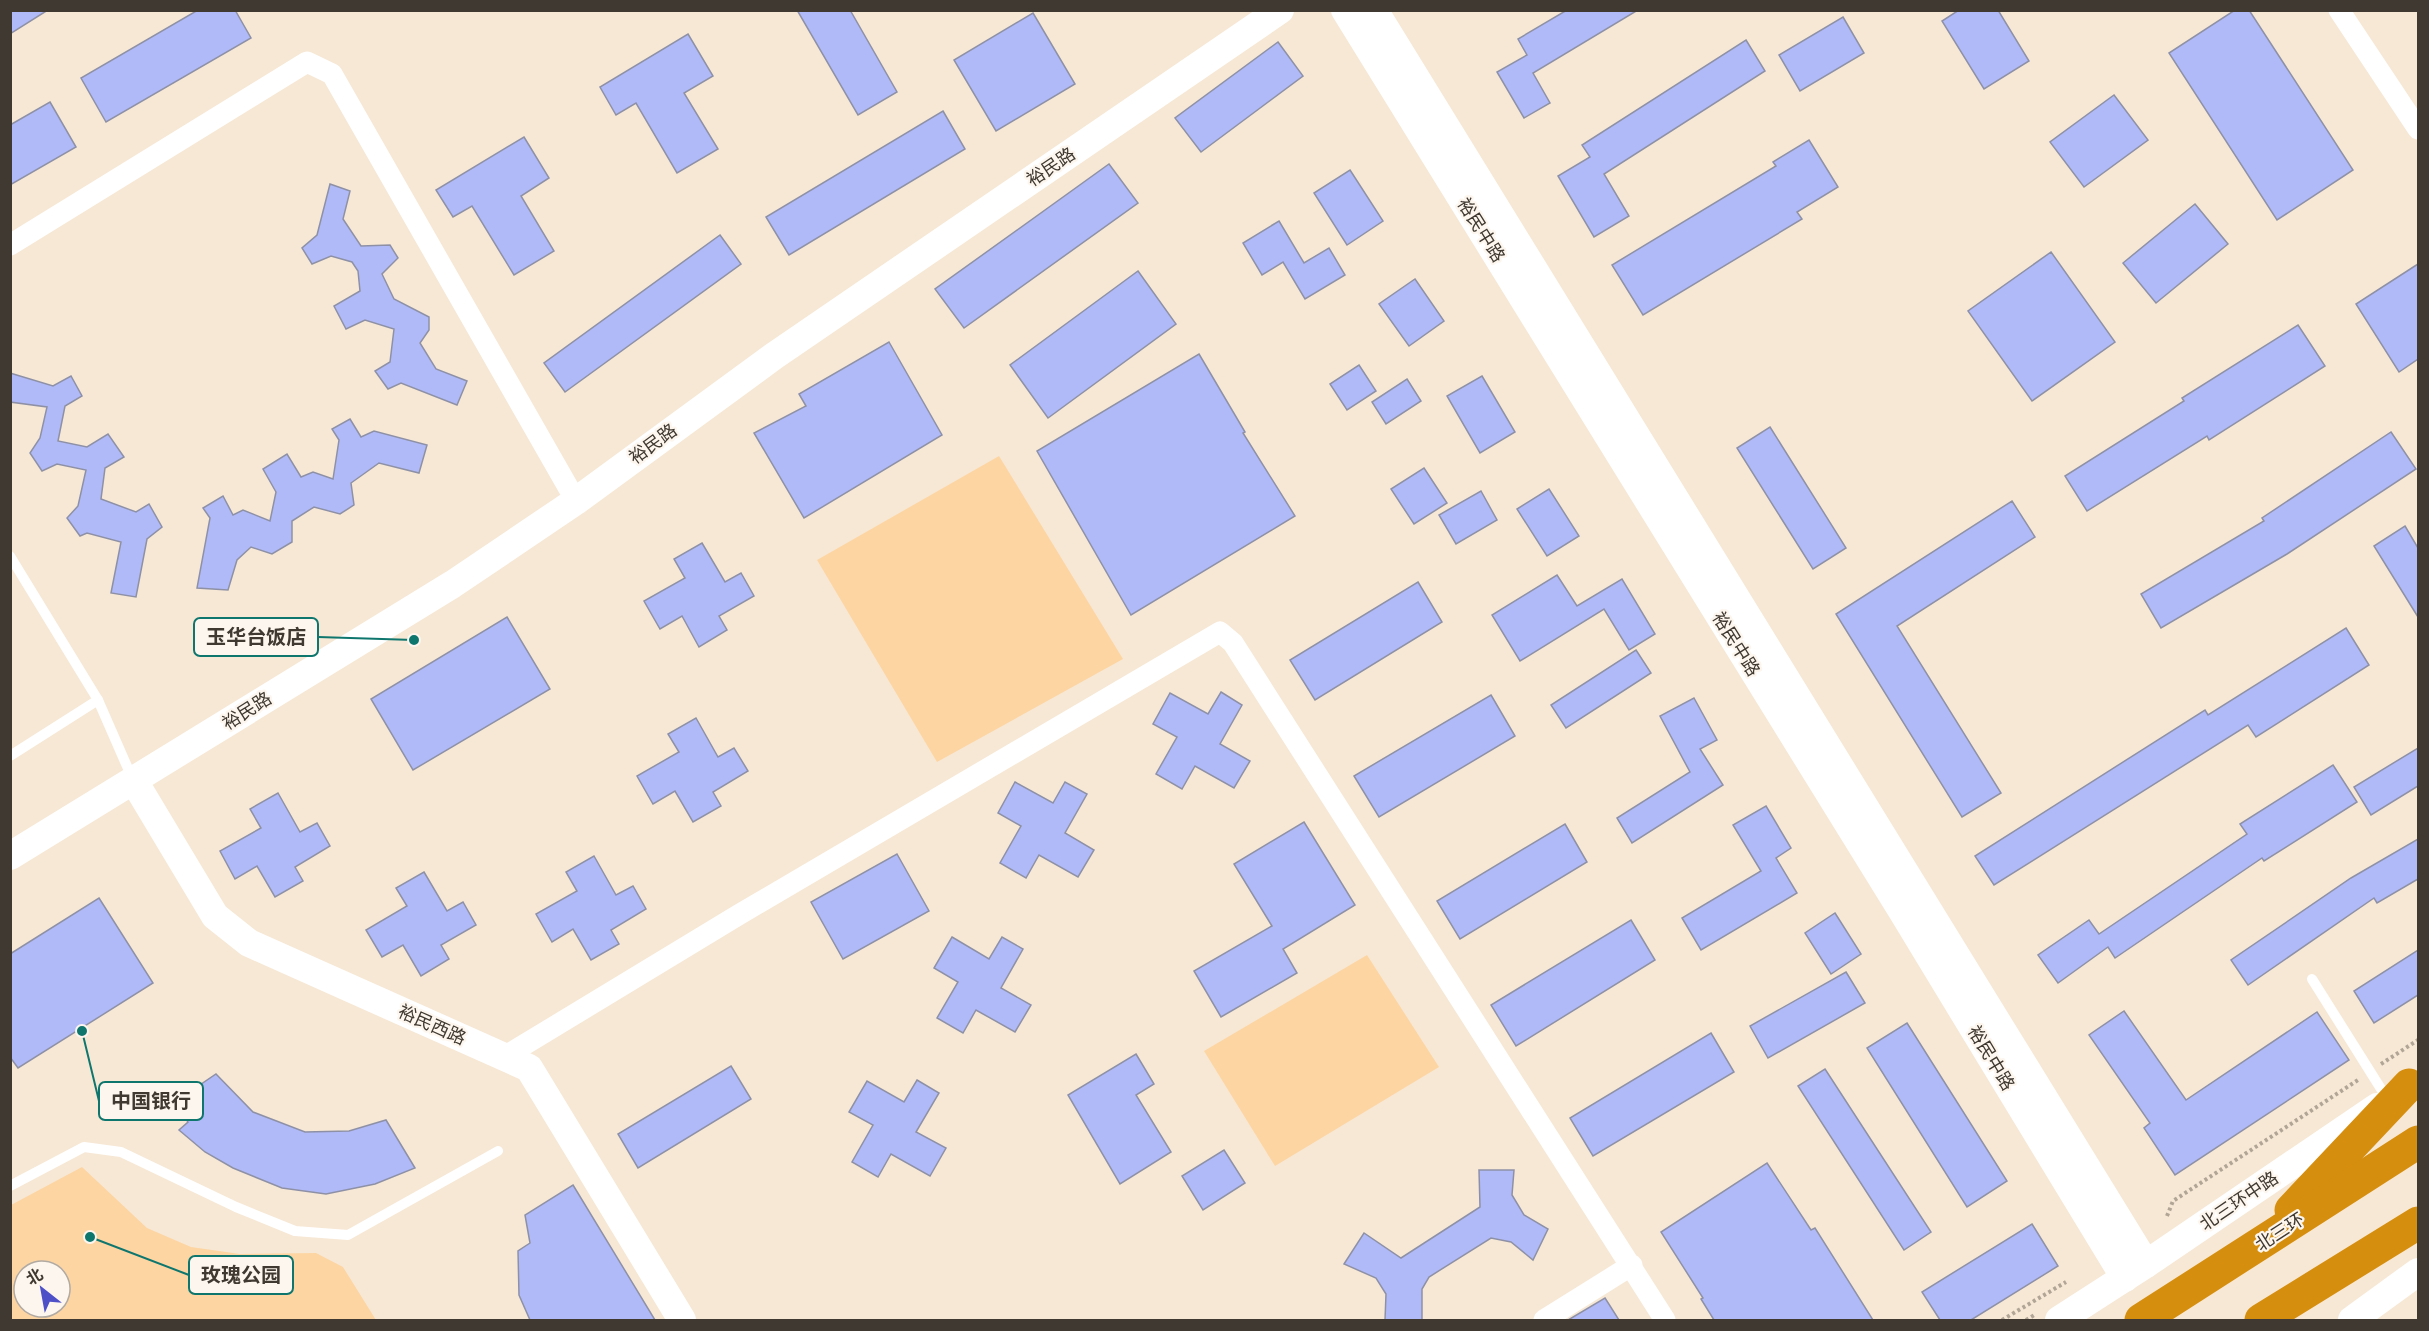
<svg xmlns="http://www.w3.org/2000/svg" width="2429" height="1331" font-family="Raleway,'Noto Sans SC',sans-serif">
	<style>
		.green { fill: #fdd5a3; fill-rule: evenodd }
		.building { fill: #b0baf9; stroke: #8e91a6; stroke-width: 1.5 }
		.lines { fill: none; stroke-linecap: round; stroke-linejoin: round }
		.path { stroke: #b1a596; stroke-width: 4; stroke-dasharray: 3 3; stroke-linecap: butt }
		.lane { stroke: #fff; stroke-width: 10 }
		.street { stroke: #fff; stroke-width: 21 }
		.secondary { stroke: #fff; stroke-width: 28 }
		.highway { stroke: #d68e0f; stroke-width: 33 }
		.labels { text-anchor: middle; stroke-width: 4.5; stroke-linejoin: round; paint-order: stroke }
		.street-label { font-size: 18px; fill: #3f3931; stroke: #fdf6ef }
		.leader { fill: none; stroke: #0f766e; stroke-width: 2 }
		.callout-dot { fill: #0f766e; stroke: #fdf6ef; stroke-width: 2 }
		.callout { fill: #fdf6ef; stroke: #0f766e; stroke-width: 2 }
		.callout-label { font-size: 20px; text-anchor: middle; font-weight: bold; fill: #3f3931 }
	</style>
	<rect width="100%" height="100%" fill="#f7e8d5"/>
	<!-- green -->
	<g class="green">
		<path d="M999,456L1123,659L937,762L817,560Z"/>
		<path d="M1367,955L1439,1067L1275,1166L1204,1051Z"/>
		<path d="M82,1167L147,1228L191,1247L240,1254L316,1253L343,1267L376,1320H11V1205ZM24,1271H60V1307H24Z"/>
	</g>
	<!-- building -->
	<g class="building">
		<path d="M10,10H48L10,34Z"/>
		<path d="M198,10H235L251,38L106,122L81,78Z"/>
		<path d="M797,10H850L897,92L858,115Z"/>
		<path d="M1567,10H1638L1533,73L1550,103L1524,118L1497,72L1527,55L1518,39Z"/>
		<path d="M1959,10H1998L2029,61L1984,89L1942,21Z"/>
		<path d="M2235,10H2249L2353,170L2277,220L2169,53Z"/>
		<path d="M1033,13L1075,84L996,131L954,60Z"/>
		<path d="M1843,17L1864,53L1800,91L1779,55Z"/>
		<path d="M688,34L713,76L684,93L718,149L677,173L636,103L616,115L600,87Z"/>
		<path d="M1746,40L1765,71L1604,174L1629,216L1594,237L1558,176L1590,157L1582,145Z"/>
		<path d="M1278,42L1303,76L1201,152L1175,118Z"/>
		<path d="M2114,95L2148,140L2084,187L2050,142Z"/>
		<path d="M50,102L76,147L10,185V125Z"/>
		<path d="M943,111L965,149L789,255L766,217Z"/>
		<path d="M524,137L549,178L521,196L554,251L514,275L472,206L453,217L436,190Z"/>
		<path d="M1809,140L1838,187L1797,212L1802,219L1643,315L1612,265L1776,166L1773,162Z"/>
		<path d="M1109,164L1138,203L964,328L935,289Z"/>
		<path d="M1350,170L1383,221L1347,245L1314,193Z"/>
		<path d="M330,184L350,191L343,219L361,246L390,245L398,258L382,274L394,299L429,317V330L420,343L436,369L467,381L457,405L401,383L388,389L375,371L390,362L394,329L365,320L346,329L334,306L360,291L358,271L352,262L331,256L312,264L302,248L317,235Z"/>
		<path d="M2195,204L2228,244L2156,303L2123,263Z"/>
		<path d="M1279,221L1304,263L1329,248L1345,275L1305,299L1283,262L1262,275L1243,243Z"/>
		<path d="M720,235L741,264L565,392L544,363Z"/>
		<path d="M2051,252L2115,342L2032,401L1968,311Z"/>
		<path d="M2418,264V359L2399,372L2356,304Z"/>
		<path d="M1138,271L1176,324L1048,418L1010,365Z"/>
		<path d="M1415,279L1444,321L1409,346L1379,304Z"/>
		<path d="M2298,325L2325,366L2209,440L2207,436L2087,511L2065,476L2184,401L2182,398Z"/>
		<path d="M889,342L942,435L804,518L754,433L806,406L799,394Z"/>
		<path d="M1199,354L1245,432L1243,433L1295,516L1131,615L1037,451Z"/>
		<path d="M1359,365L1376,391L1347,410L1330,384Z"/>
		<path d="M10,373L53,386L71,376L82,396L65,406L58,441L87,447L108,434L124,457L105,468L101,499L136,512L149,504L162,527L147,539L136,597L111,593L121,542L87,533L80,536L67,518L78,506L86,470L57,464L42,471L30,453L40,438L47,407L10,402Z"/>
		<path d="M1482,376L1515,432L1480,453L1447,396Z"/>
		<path d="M1407,379L1421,401L1386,424L1372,402Z"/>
		<path d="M350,419L361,437L374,431L427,445L419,473L379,463L351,483L354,505L340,514L314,507L292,521V542L272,554L251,547L237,560L228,590L197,588L210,518L203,508L223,496L233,515L243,510L270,521L276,492L263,469L287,454L301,477L313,472L333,479L339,440L332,429Z"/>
		<path d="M1770,427L1846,548L1813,569L1737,448Z"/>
		<path d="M2391,432L2416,469L2287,554L2161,628L2141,594L2264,521L2262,518Z"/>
		<path d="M1424,468L1447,503L1414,524L1391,489Z"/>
		<path d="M1549,489L1579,536L1547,556L1517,509Z"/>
		<path d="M1481,491L1497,520L1456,544L1439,515Z"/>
		<path d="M2012,501L2035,537L1897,626L2001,793L1962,817L1836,614Z"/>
		<path d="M2405,526L2418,548V617L2374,546Z"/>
		<path d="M702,543L725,582L741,573L754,596L719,616L727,630L699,647L682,616L660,629L644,601L685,578L674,559Z"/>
		<path d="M1557,575L1577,606L1622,579L1655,634L1629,650L1604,609L1520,661L1492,615Z"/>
		<path d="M1418,582L1442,622L1315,700L1290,660Z"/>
		<path d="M507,617L550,689L413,770L371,699Z"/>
		<path d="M2346,628L2369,665L2256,737L2248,725L1994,885L1975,856L2205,710L2208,715Z"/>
		<path d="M1636,650L1651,673L1566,728L1551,705Z"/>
		<path d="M1221,692L1242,705L1220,744L1250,761L1234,788L1195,766L1182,789L1156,774L1177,737L1153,724L1170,693L1208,714Z"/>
		<path d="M1491,695L1515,736L1379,817L1354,776Z"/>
		<path d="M1694,698L1717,740L1700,749L1723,785L1632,843L1617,818L1690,772L1660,716Z"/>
		<path d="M696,718L718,757L734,748L748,771L713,792L721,806L693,822L675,791L653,804L637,776L679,752L668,734Z"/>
		<path d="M2418,748V786L2371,815L2354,787Z"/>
		<path d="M2333,765L2357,802L2264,861L2262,858L2115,958L2108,947L2058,983L2038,955L2089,920L2099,934L2247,834L2240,824Z"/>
		<path d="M1015,782L1053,803L1065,782L1087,794L1065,833L1094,850L1078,877L1039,855L1026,878L1000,863L1021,826L998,813Z"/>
		<path d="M278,793L300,832L317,823L330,846L295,867L303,881L275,897L257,866L235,879L220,851L261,828L250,809Z"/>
		<path d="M1766,806L1791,848L1776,858L1797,893L1701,950L1682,918L1761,871L1733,825Z"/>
		<path d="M1304,822L1355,905L1283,949L1297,973L1221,1017L1194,971L1272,926L1234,864Z"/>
		<path d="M1565,824L1587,862L1460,939L1437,901Z"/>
		<path d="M2418,839V879L2377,903L2374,898L2248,985L2231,960L2351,878Z"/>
		<path d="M897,854L929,911L843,959L811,902Z"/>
		<path d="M594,856L616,895L633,886L646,909L611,930L619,944L591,960L573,929L552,942L536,914L577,891L566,872Z"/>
		<path d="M424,872L447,911L463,902L476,925L441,945L449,959L421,976L403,945L382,957L366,930L407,906L396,888Z"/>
		<path d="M99,898L153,983L18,1068L10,1057V954Z"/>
		<path d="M1835,913L1861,954L1831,974L1805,933Z"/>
		<path d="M1631,920L1655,960L1516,1046L1491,1005Z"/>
		<path d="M952,937L989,959L1002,937L1023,949L1001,988L1031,1005L1015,1032L976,1010L963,1033L937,1018L958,982L934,968Z"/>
		<path d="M2418,950V995L2374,1023L2354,991Z"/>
		<path d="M1846,972L1865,1003L1768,1058L1750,1026Z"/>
		<path d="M2124,1011L2186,1100L2317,1012L2349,1060L2175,1175L2144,1128L2150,1123L2089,1035Z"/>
		<path d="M1907,1023L2007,1181L1967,1207L1867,1048Z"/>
		<path d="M1711,1033L1734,1072L1593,1156L1570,1118Z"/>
		<path d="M1136,1054L1154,1084L1136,1095L1171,1152L1120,1184L1068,1095Z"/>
		<path d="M731,1066L751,1099L638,1168L618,1134Z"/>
		<path d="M1825,1069L1931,1232L1904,1250L1798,1086Z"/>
		<path d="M216,1074L253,1112L305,1132L349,1131L386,1120L415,1168L375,1184L326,1194L282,1188L233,1168L205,1152L179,1130L188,1122L175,1102Z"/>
		<path d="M917,1080L939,1093L916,1132L946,1148L930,1176L891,1154L878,1177L852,1162L873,1125L849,1112L867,1081L904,1102Z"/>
		<path d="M1224,1150L1245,1183L1203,1210L1182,1176Z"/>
		<path d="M1767,1163L1811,1230L1815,1228L1873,1320H1714L1701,1299L1703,1298L1661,1232Z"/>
		<path d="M1479,1170H1514L1512,1195L1524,1215L1548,1229L1533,1260L1511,1242L1491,1238L1429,1277L1422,1289V1320H1385L1386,1294L1376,1278L1344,1264L1364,1233L1401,1258L1480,1207Z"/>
		<path d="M573,1185L655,1320H530L519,1295L518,1251L530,1243L525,1215Z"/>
		<path d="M2032,1224L2058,1266L1971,1320H1940L1922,1292Z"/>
		<path d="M1605,1298L1619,1320H1568Z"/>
	</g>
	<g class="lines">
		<!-- path -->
		<g class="path">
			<path d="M2381,1064L2418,1040"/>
			<path d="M2167,1216L2173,1201L2358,1080"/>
			<path d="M2002,1320L2066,1282"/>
			<path d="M2026,1320L2036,1314"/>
		</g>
		<!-- lane -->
		<g class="lane">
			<path d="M10,556L98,700L133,780"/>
			<path d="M10,756L98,700"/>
			<path d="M2312,979L2388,1100"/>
			<path d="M10,1186L84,1147L121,1152L236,1207L295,1231L348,1235L498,1151"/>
		</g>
		<!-- street -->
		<g class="street">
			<path d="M2339,10L2418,129"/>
			<path d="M10,245L307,62L332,74L576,501"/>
			<path d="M504,1057L740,914L1220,632L1233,643L1665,1320"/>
			<path d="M1544,1320L1632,1265"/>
		</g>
		<!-- secondary -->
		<g class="secondary">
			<path d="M1345,10L1902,911L2125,1278"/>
			<path d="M1374,10L2146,1264"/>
			<path d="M134,781L215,916L249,943L529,1068L682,1320"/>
			<path d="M10,856L453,584L576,501L774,356L1280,10"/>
			<path d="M2059,1320L2146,1264L2377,1107"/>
			<path d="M2352,1320L2418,1272"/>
		</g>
		<!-- highway -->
		<g class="highway">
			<path d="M2291,1210L2409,1085"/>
			<path d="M2141,1320L2418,1142"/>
			<path d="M2261,1320L2418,1223"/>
		</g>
	</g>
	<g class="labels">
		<!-- street labels -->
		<g class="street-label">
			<text transform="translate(1051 167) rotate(-34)" y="6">裕民路</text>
			<text transform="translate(1481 230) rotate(58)" y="6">裕民中路</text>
			<text transform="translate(653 444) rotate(-36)" y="6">裕民路</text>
			<text transform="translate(1736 644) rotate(58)" y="6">裕民中路</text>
			<text transform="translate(247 711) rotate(-32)" y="6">裕民路</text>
			<text transform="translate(432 1025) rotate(24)" y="6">裕民西路</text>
			<text transform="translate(1991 1058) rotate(59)" y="6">裕民中路</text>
			<text transform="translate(2239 1201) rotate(-34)" y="6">北三环中路</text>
			<text transform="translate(2280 1232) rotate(-33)" y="6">北三环</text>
		</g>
	</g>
	<!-- callouts -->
	<path class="leader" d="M414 640L318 637M82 1031L99 1101M90 1237L189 1275"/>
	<g class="callout-dot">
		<circle cx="414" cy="640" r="6"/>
		<circle cx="82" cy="1031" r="6"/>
		<circle cx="90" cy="1237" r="6"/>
	</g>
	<g class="callout">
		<rect x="194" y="618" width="124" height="38" rx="6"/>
		<rect x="99" y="1082" width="104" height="38" rx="6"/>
		<rect x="189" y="1256" width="104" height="38" rx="6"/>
	</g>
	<g class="callout-label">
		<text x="256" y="644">玉华台饭店</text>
		<text x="151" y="1108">中国银行</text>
		<text x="241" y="1282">玫瑰公园</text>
	</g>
	<!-- border -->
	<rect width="2429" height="1331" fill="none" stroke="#3f3931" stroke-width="24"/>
	<!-- north arrow -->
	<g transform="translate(42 1289) rotate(329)"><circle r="28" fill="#fdf6ef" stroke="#b1aaa3" stroke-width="1.5"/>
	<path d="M0-4.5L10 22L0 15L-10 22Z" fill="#4e50c7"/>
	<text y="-9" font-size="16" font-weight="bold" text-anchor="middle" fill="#3f3931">北</text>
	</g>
</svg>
